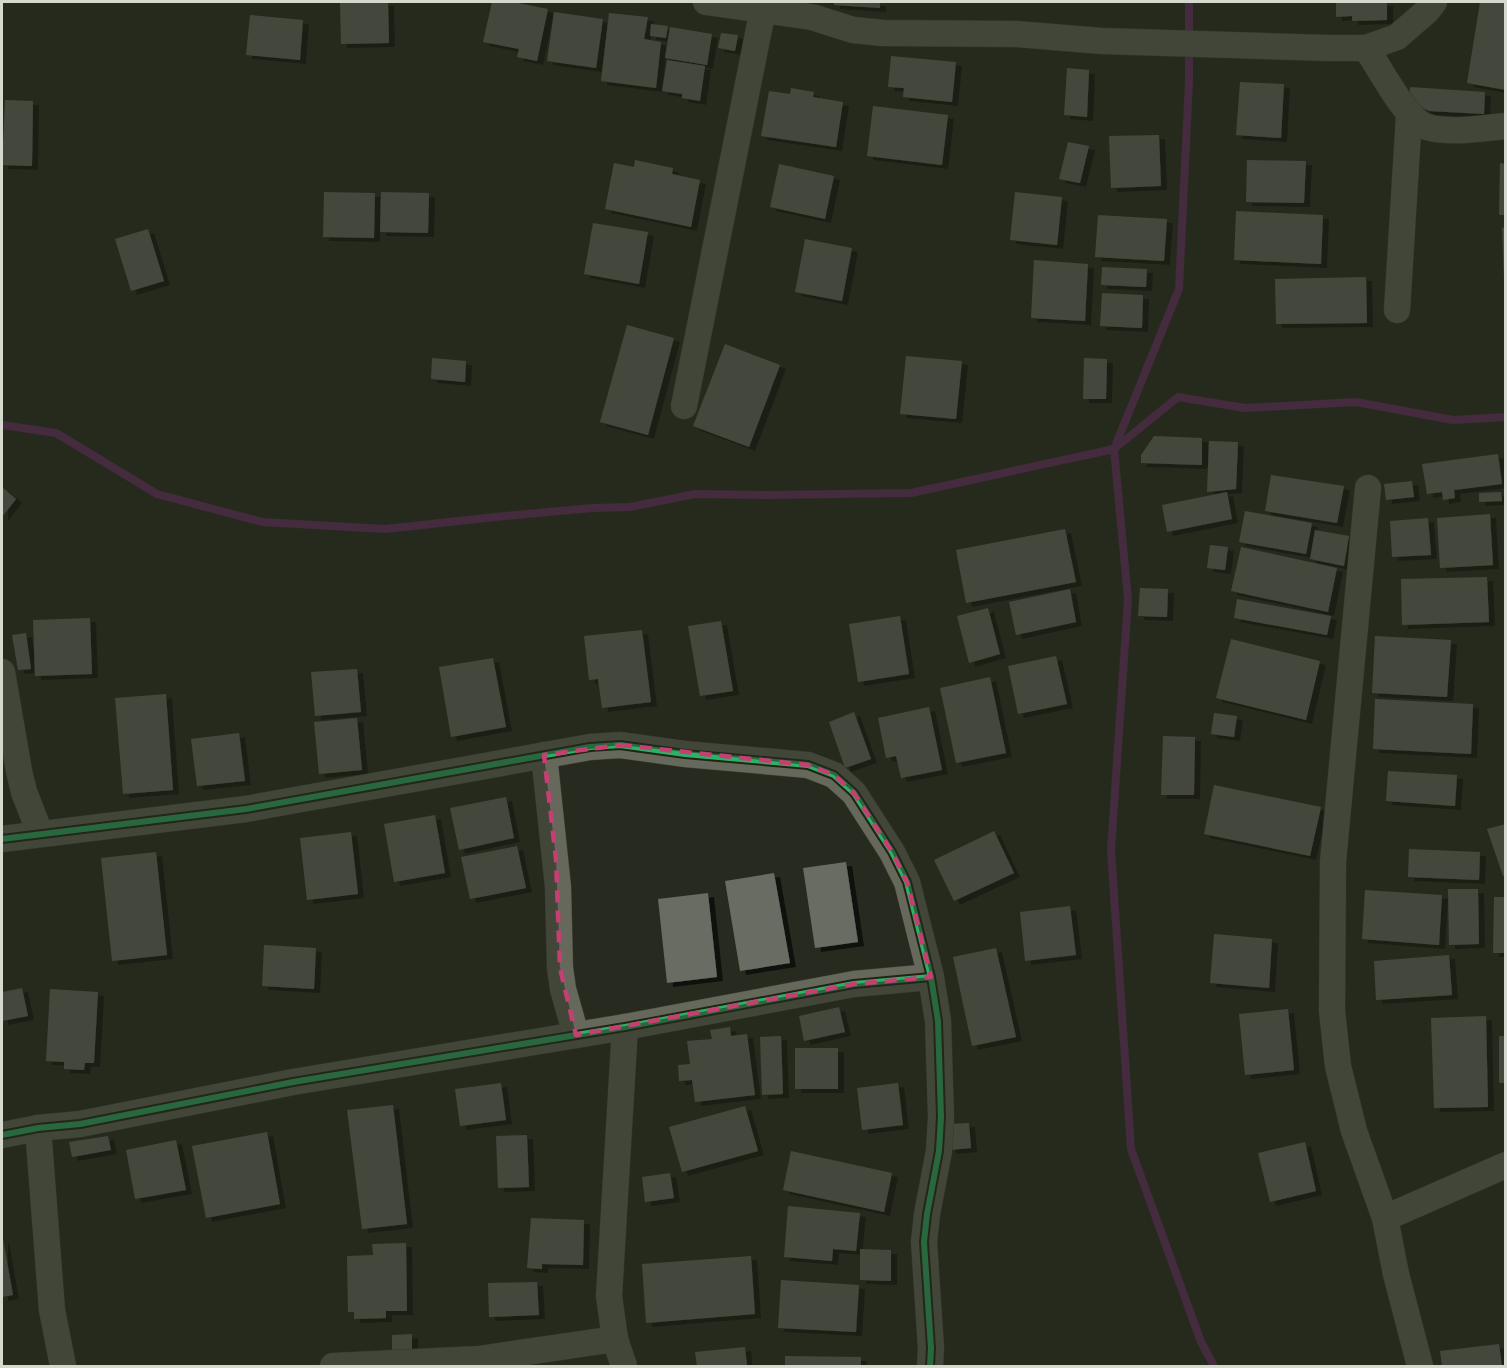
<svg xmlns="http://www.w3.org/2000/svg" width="1507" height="1368" font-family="'Space Grotesk',sans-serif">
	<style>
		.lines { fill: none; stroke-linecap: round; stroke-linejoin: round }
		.stream { stroke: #692d66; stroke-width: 8 }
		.building { fill: #696c62; filter: url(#shadow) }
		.minor-casing { stroke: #42453b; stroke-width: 27 }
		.minor { stroke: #65685b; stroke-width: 26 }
		.cycleway-casing { stroke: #202411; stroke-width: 10 }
		.cycleway { stroke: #2db169; stroke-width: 6 }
		.marked { fill: none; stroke: #c63f72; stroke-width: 4.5; stroke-dasharray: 12 8; stroke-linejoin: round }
	</style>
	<defs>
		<filter id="shadow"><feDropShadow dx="6" dy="4" stdDeviation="0" flood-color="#0009"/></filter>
	</defs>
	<rect width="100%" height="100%" fill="#272a1e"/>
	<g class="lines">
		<!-- stream -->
		<g class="stream">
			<path d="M1189,2V81L1179,289L1114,449L1128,599L1111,850L1131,1149L1201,1342L1214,1366"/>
			<path d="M2,425L56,433L157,494L262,522L385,529L495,517L592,508L630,507L695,494L768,495L911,493L1114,449L1178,397L1245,408L1356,402L1453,420L1506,417"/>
		</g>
	</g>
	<!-- building -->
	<g class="building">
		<path d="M340,2H388L389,43L341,44Z"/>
		<path d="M492,2H513L548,9L537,61L517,57L519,49L483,42Z"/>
		<path d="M834,2H880V8L834,5Z"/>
		<path d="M1336,2H1387V20L1352,21V16L1336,17Z"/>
		<path d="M1480,2L1506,3V90L1467,83Z"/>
		<path d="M554,12L603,19L596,68L547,61Z"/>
		<path d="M609,13L648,17L644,39L661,42L656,88L601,81Z"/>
		<path d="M250,15L303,20L300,60L246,55Z"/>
		<path d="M651,24L668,26L666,38L650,36Z"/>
		<path d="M670,27L712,34L707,65L665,58Z"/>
		<path d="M721,33L738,35L735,51L718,48Z"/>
		<path d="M891,56L956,62L952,102L903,97L904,88L888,87Z"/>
		<path d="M667,60L705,66L700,101L682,98V94L662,91Z"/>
		<path d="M1067,68L1089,70L1087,117L1064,115Z"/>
		<path d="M1240,82L1284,84L1281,138L1236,135Z"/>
		<path d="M1410,87L1485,92L1484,114L1429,111L1409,101Z"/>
		<path d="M791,88L814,92L813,97L843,102L836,147L761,136L769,91L790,94Z"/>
		<path d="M5,100L33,101L32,166L2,165Z"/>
		<path d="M873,106L948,115L942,165L867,156Z"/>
		<path d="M1159,135L1161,186L1111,188L1109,136Z"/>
		<path d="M1068,142L1089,146L1080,183L1059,179Z"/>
		<path d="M635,160L673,168L672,174L700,180L691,227L605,209L614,163L634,167Z"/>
		<path d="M1247,160L1306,161L1304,203L1246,202Z"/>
		<path d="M1500,163L1506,164V215H1499Z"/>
		<path d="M779,164L834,176L825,219L770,207Z"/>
		<path d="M324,192L375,193L374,238L323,237Z"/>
		<path d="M381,192L429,193L428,233L380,232Z"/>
		<path d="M1015,192L1062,197L1057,245L1010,240Z"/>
		<path d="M1236,211L1323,215L1321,264L1234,260Z"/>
		<path d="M1098,215L1167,219L1164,261L1095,257Z"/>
		<path d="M593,223L648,232L639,284L584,274Z"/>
		<path d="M1506,227V280H1504L1502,228Z"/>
		<path d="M148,229L164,281L131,291L115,239Z"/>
		<path d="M805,239L852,248L842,301L795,292Z"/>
		<path d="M1034,260L1088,264L1085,321L1031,318Z"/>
		<path d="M1102,267L1147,269L1146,287L1101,285Z"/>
		<path d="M1366,277L1367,323L1276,324L1275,279Z"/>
		<path d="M1102,293L1143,295L1142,328L1100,326Z"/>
		<path d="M627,325L674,338L648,435L600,422Z"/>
		<path d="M725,344L780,365L749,447L693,426Z"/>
		<path d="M906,356L962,361L956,419L900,414Z"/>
		<path d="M432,358L466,361L465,382L431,379Z"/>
		<path d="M1084,358L1107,359L1106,399H1083Z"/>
		<path d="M1154,436L1202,438V465L1141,463V455Z"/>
		<path d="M1209,441L1238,442L1236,489L1207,492Z"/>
		<path d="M1498,454L1502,484L1454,490L1455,498L1443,500L1442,492L1427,494L1422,464Z"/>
		<path d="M1271,475L1344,486L1337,523L1265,511Z"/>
		<path d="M1412,481L1414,497L1386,500L1384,484Z"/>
		<path d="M2,487L16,499L2,517Z"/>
		<path d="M1227,492L1232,519L1167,532L1162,505Z"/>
		<path d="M1501,492L1502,501L1479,502V493Z"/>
		<path d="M1245,511L1312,523L1306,554L1239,542Z"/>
		<path d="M1490,514L1493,565L1440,568L1437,518Z"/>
		<path d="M1428,518L1431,555L1392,557L1390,521Z"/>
		<path d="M1065,529L1076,582L966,603L956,550Z"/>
		<path d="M1315,530L1349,536L1344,566L1310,559Z"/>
		<path d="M1210,545L1228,547L1225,570L1207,568Z"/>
		<path d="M1241,547L1337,568L1328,612L1231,591Z"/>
		<path d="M1487,577L1489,622L1402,625L1401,579Z"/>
		<path d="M1140,588L1168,589L1167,617L1138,616Z"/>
		<path d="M1070,589L1076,622L1016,635L1009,602Z"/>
		<path d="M1237,599L1331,616L1327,635L1234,618Z"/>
		<path d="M988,608L1000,654L969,663L957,616Z"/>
		<path d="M900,616L909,674L858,682L849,624Z"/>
		<path d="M90,618L92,674L35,676L33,620Z"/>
		<path d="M721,621L733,691L700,696L688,626Z"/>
		<path d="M642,630L651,702L602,708L598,679L589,680L584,636Z"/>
		<path d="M26,633L31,669L18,670L12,635Z"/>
		<path d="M1375,636L1451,640L1447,697L1372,693Z"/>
		<path d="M1231,639L1320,661L1306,720L1216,698Z"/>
		<path d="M1056,656L1067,704L1018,714L1008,666Z"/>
		<path d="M493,658L506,727L451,737L439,667Z"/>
		<path d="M357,669L361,712L315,716L311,672Z"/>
		<path d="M990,677L1006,753L956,763L940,688Z"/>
		<path d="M166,694L173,790L123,794L115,698Z"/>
		<path d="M1375,699L1473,704L1471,754L1373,749Z"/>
		<path d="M929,707L942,770L901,778L896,756L886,758L878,718Z"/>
		<path d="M854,712L871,759L845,768L829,722Z"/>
		<path d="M1214,713L1237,716L1234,737L1211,734Z"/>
		<path d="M357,718L362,770L319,774L314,722Z"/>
		<path d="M239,733L245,781L197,786L191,739Z"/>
		<path d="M1163,736L1195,737L1194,795H1161Z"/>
		<path d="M1388,771L1457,775L1455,806L1386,801Z"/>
		<path d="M1214,785L1321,807L1310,856L1204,834Z"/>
		<path d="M506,797L514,838L459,850L450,808Z"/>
		<path d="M435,815L445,873L394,882L384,824Z"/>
		<path d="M1506,824V875L1503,876L1487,829Z"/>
		<path d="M994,831L1014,873L954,901L934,860Z"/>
		<path d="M351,832L358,894L307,900L300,838Z"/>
		<path d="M517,846L526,888L470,899L461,857Z"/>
		<path d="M1409,849L1480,852L1479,880L1408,877Z"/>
		<path d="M156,852L167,955L112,961L101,858Z"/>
		<path d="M846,862L858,942L815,948L803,868Z"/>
		<path d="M774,873L790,963L740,971L725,881Z"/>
		<path d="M1448,889H1478L1479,944L1449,945Z"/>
		<path d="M1365,890L1442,895L1439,945L1362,939Z"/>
		<path d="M708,893L717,977L667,983L658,899Z"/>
		<path d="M1494,897H1506V953H1493Z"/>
		<path d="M1070,906L1076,955L1025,961L1020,912Z"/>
		<path d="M1214,934L1272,939L1269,988L1210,983Z"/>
		<path d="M264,945L316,948L314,989L262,986Z"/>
		<path d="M996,948L1016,1037L972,1046L953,957Z"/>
		<path d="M1449,955L1452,995L1376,1000L1374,961Z"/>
		<path d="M22,988L28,1016L2,1021V992Z"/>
		<path d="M50,989L98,992L94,1063H85L84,1070L64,1069V1062L46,1061Z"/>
		<path d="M839,1007L845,1032L804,1041L799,1016Z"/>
		<path d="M1288,1009L1294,1070L1245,1075L1239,1014Z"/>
		<path d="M1486,1016L1488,1107L1434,1108L1431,1018Z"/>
		<path d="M730,1027L731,1036L747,1034L755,1095L695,1102L692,1080L679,1081L678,1065L690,1064L687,1041L712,1039L710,1030Z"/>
		<path d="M781,1036L783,1094L762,1095L760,1037Z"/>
		<rect x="1499" y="1036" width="7" height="47"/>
		<rect x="795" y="1048" width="43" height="41"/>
		<path d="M501,1083L506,1120L460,1126L455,1089Z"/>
		<path d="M898,1083L903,1125L862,1130L857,1088Z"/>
		<path d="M393,1105L407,1224L362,1229L347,1110Z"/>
		<path d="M745,1106L758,1151L682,1172L669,1127Z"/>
		<path d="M969,1123L971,1148L950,1150L948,1124Z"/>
		<path d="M267,1132L280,1204L206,1218L192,1146Z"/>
		<path d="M527,1135L529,1187L498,1188L496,1136Z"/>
		<path d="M108,1136L111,1150L72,1157L69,1142Z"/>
		<path d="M176,1140L186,1190L135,1199L126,1150Z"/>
		<path d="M1305,1142L1316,1191L1270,1202L1258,1153Z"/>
		<path d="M791,1151L892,1173L884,1212L783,1190Z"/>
		<path d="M670,1173L674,1198L645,1202L642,1177Z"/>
		<path d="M788,1206L860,1213L856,1251L833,1249L832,1261L784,1257Z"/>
		<path d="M531,1218L584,1220L583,1265L542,1264V1269L527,1268Z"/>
		<path d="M2,1239H3L13,1295L2,1297Z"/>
		<path d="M406,1243L407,1311H386V1318L354,1319V1312H348L347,1256L373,1255L372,1244Z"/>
		<path d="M860,1249L891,1250V1281L860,1280Z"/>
		<path d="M751,1256L755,1314L646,1323L642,1264Z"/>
		<path d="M781,1280L859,1285L856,1332L778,1328Z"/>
		<path d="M537,1282L539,1315L489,1317L488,1283Z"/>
		<path d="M412,1334V1352L392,1353V1335Z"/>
		<path d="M1499,1344L1502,1366H1442L1440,1351Z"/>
		<path d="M745,1347L747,1366H697L695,1352Z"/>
		<path d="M785,1356L861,1357V1366H785Z"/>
	</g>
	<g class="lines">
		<defs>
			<g id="minor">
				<path d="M706,2L812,17L853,30L883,33L1016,34L1102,41L1328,48H1366L1397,37L1427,11L1434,2"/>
				<path d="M1366,48C1380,68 1405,119 1427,127C1451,134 1481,128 1506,126"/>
				<path d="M1397,310L1409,116"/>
				<path d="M684,406L763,9"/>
				<path d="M1368,488L1333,862L1332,1011L1338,1066L1354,1131L1385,1218L1396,1274L1420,1366"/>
				<path d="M2,672L19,771L24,792L40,833"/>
				<path d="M544,755L558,887L560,968L563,989L576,1035"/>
				<path d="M2,839L246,809L590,747L620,745L685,754L808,765L834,775L854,793L892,852L907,882L931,977L938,1021L941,1117L939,1151L927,1214L924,1242L931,1348L930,1366"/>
				<path d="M38,1128L52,1310L63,1366"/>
				<path d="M2,1135L38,1128L80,1124L293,1082L625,1027L854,984L931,977"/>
				<path d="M1385,1218L1506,1165"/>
				<path d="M333,1366L479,1359L615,1339"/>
				<path d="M624,1366L615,1339L609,1296L625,1027"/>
			</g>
		</defs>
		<!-- minor casing -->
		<use href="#minor" class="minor-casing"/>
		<!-- minor -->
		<use href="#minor" class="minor"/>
		<defs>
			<g id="cycleway">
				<path d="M2,839L246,809L590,747L620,745L685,754L808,765L834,775L854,793L892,852L907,882L931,977L938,1021L941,1117L939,1151L927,1214L924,1242L931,1348L930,1366"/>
				<path d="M2,1135L38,1128L80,1124L293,1082L625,1027L854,984L931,977"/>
			</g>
		</defs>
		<!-- cycleway casing -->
		<use href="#cycleway" class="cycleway-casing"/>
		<!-- cycleway -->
		<use href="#cycleway" class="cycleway"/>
	</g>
	<!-- marked area -->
	<path d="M0 0H1507V1368H0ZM620,745L808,765L834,775L854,793L892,852L907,882L931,977L854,984L576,1035L560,968L556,859L544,755Z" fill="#272a1e" fill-opacity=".55" fill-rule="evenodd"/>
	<path class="marked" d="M620,745L808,765L834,775L854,793L892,852L907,882L931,977L854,984L576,1035L560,968L556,859L544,755Z"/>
	<!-- border -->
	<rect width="1507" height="1368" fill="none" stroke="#d5d9cd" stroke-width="6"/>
</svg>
